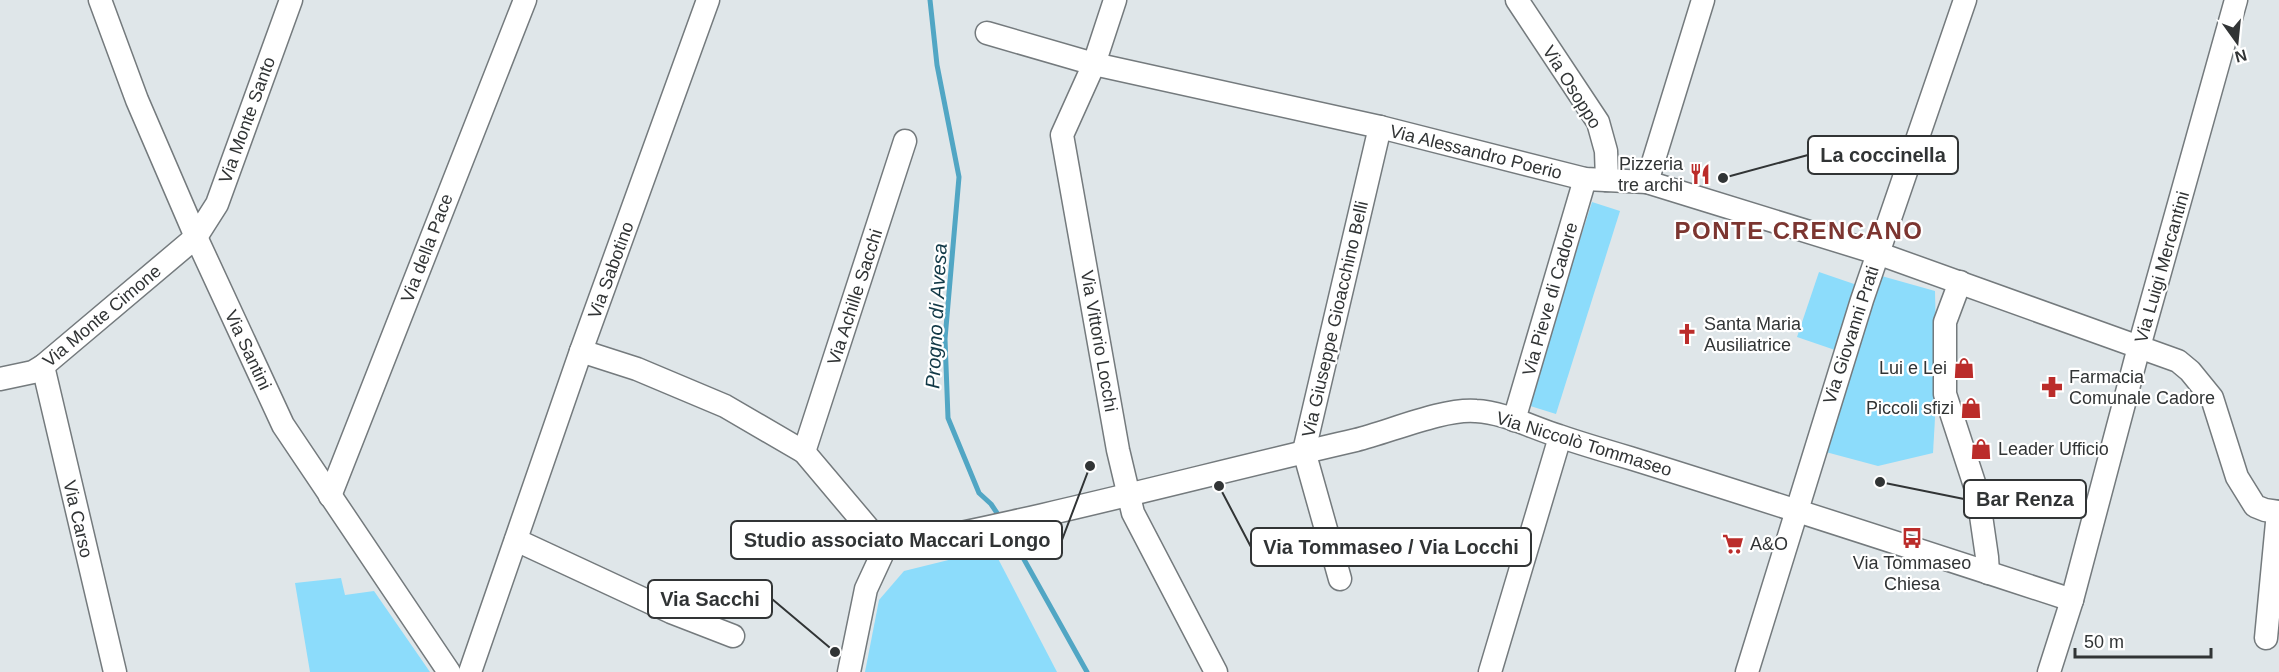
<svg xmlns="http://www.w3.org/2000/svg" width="2279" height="672" font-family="Arial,sans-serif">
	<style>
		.green { fill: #8cdcfb }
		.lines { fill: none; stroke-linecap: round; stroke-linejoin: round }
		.stream { stroke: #51a6c4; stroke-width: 5 }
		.minor-casing { stroke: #747a7d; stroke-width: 25 }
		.minor { stroke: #fff; stroke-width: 22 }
		.labels { text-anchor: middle; stroke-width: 4.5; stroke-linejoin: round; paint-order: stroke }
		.street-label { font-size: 18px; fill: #313435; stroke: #fff }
		.poi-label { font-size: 18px; fill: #313435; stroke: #fff; text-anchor: start }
		.water-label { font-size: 20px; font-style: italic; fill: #123947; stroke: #fff }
		.district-label { font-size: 24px; font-weight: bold; letter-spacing: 1.5px; fill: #7c3530; stroke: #fff }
		.leader { fill: none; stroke: #313435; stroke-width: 2 }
		.callout-dot { fill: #313435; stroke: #fff; stroke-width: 2 }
		.callout { fill: #fff; stroke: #313435; stroke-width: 2 }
		.callout-label { font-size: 20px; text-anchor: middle; font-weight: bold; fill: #313435 }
	</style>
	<rect width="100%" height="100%" fill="#dfe6e9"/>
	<!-- green -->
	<g class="green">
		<path d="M1592,202L1620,211L1556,414L1527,405Z"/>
		<path d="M1819,272L1857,285L1835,350L1797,337Z"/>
		<path d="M1878,275L1935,291L1937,383L1933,453L1878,466L1822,451Z"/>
		<path d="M993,549L1057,672H865L879,600L904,571Z"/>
		<path d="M341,578L345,595L374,591L430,672H310L295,583Z"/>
	</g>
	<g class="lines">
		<!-- stream -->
		<g class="stream">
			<path d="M930,0L937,65L959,177L945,339L948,418L979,493L991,504L1001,519"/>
			<path d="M1007,529L1087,672"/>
		</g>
		<defs>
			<g id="minor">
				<path d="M100,0L137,100L196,237L283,425L449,672"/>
				<path d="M1115,0L1094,64L1062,135L1118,450L1133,513L1216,672"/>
				<path d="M1517,0L1598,122L1606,151L1607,180"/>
				<path d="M987,33L1094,64L1380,127L1585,179L1647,182L1877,253L2178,361L2190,371L2212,398L2237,477L2255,506L2265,510L2279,512"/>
				<path d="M1647,182L1703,0"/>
				<path d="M1960,282L1945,322V394L1978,495L1987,557L1988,573"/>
				<path d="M581,351L637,369L725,406L804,452L885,548"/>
				<path d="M43,366L115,672"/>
				<path d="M0,379L33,372L43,366L196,237L217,204L291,0"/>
				<path d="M1514,420L1585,179"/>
				<path d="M804,452L905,141"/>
				<path d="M330,496L525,0"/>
				<path d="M516,540L671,612L733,636"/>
				<path d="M885,548C1043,519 1199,476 1356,440C1389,432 1444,408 1476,411C1503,412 1533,428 1559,436C1582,444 1606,451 1630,458C1778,504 1925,552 2072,600"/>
				<path d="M1340,579L1304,451L1380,127"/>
				<path d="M2266,638L2278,512"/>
				<path d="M470,672L581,351L708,0"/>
				<path d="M849,672L866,589L885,548"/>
				<path d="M1490,672L1560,437"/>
				<path d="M1747,672L1862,300L1965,0"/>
				<path d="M2049,672L2072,600L2139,347L2236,0"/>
			</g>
		</defs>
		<!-- minor casing -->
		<use href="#minor" class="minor-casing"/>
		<!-- minor -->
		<use href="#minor" class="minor"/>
	</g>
	<!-- icons -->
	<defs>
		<symbol id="restaurant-bare" viewBox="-9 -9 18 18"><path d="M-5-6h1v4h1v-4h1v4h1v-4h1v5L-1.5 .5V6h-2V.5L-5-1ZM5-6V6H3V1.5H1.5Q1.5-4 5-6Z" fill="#bb2c2a" stroke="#fff" stroke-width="2.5" paint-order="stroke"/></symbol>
		<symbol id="church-bare" viewBox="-9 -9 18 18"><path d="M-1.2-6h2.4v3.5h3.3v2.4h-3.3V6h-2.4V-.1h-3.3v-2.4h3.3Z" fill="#bb2c2a" stroke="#fff" stroke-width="2.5" paint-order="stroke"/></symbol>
		<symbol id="shop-bare" viewBox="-9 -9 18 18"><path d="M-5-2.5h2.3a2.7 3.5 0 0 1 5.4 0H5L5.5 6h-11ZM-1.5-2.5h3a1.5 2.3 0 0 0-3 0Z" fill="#bb2c2a" stroke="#fff" stroke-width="2.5" paint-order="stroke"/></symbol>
		<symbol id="pharmacy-bare" viewBox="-9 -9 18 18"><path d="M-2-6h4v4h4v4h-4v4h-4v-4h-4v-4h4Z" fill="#bb2c2a" stroke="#fff" stroke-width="2.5" paint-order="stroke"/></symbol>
		<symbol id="bus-bare" viewBox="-9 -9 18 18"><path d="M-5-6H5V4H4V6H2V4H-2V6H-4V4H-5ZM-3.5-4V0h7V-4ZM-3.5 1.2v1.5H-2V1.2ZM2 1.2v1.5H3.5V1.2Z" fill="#bb2c2a" stroke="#fff" stroke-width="2.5" paint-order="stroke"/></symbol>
		<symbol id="supermarket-bare" viewBox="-9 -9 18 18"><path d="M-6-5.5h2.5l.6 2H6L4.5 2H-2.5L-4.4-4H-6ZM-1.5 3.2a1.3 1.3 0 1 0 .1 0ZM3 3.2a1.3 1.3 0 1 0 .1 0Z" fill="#bb2c2a" stroke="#fff" stroke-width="2.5" paint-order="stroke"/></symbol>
	</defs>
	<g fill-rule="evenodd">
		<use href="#restaurant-bare" x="1685" y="159" width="30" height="30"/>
		<use href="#church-bare" x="1672" y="319" width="30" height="30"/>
		<use href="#shop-bare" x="1949" y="353" width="30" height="30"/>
		<use href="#pharmacy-bare" x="2037" y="372" width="30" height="30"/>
		<use href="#shop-bare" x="1956" y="393" width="30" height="30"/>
		<use href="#shop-bare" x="1966" y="434" width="30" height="30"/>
		<use href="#bus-bare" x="1897" y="523" width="30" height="30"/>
		<use href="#supermarket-bare" x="1718" y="529" width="30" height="30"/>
	</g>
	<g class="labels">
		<!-- street labels -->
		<g class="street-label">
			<text transform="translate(1572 87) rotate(58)" y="6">Via Osoppo</text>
			<text transform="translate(247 120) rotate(-70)" y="6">Via Monte Santo</text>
			<text transform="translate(1476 152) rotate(14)" y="6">Via Alessandro Poerio</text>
			<text transform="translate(427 248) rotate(-69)" y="6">Via della Pace</text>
			<text transform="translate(2162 267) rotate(-74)" y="6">Via Luigi Mercantini</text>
			<text transform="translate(611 270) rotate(-70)" y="6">Via Sabotino</text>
			<text transform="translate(855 297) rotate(-72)" y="6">Via Achille Sacchi</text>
			<text transform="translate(1550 299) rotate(-74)" y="6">Via Pieve di Cadore</text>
			<text transform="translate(102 316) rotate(-40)" y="6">Via Monte Cimone</text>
			<text transform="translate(1335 319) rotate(-77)" y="6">Via Giuseppe Gioacchino Belli</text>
			<text transform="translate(1851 335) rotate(-72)" y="6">Via Giovanni Prati</text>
			<text transform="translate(1099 341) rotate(80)" y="6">Via Vittorio Locchi</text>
			<text transform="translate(248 350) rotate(65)" y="6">Via Santini</text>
			<text transform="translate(1584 444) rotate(17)" y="6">Via Niccolò Tommaseo</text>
			<text transform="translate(78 519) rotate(77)" y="6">Via Carso</text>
		</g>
		<!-- poi labels -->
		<g class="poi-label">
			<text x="1683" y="170" text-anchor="end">Pizzeria<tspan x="1683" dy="21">tre archi</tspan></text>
			<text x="1704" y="330">Santa Maria<tspan x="1704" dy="21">Ausiliatrice</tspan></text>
			<text x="1947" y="374" text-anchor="end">Lui e Lei</text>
			<text x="2069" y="383">Farmacia<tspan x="2069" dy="21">Comunale Cadore</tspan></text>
			<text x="1954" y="414" text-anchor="end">Piccoli sfizi</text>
			<text x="1998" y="455">Leader Ufficio</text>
			<text x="1750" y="550">A&amp;O</text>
			<text x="1912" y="569" text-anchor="middle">Via Tommaseo<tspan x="1912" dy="21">Chiesa</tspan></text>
		</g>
		<!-- water labels -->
		<g class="water-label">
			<text transform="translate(936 316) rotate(-87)" y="7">Progno di Avesa</text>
		</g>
		<!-- district labels -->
		<g class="district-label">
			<text x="1799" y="239">PONTE CRENCANO</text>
		</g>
	</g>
	<!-- callouts -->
	<path class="leader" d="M1723 178L1808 155M1880 482L1964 499M1090 466L1062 540M1219 486L1251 547M835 652L772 599"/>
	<g class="callout-dot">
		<circle cx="1723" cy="178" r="6"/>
		<circle cx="1880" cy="482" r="6"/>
		<circle cx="1090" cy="466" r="6"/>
		<circle cx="1219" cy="486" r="6"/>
		<circle cx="835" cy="652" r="6"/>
	</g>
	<g class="callout">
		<rect x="1808" y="136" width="150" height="38" rx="6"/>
		<rect x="1964" y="480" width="122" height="38" rx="6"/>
		<rect x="731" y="521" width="331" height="38" rx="6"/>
		<rect x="1251" y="528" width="280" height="38" rx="6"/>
		<rect x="648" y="580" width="124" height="38" rx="6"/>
	</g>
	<g class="callout-label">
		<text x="1883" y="162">La coccinella</text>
		<text x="2025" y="506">Bar Renza</text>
		<text x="897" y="547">Studio associato Maccari Longo</text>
		<text x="1391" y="554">Via Tommaseo / Via Locchi</text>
		<text x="710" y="606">Via Sacchi</text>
	</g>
	<!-- north arrow -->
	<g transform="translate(2237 42) rotate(165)" stroke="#ffffff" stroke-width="4.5" paint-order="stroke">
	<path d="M0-4.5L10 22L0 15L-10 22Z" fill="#313435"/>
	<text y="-9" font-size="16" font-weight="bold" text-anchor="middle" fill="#313435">N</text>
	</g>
	<!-- scale -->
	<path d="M2075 648v9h136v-9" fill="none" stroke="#313435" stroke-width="3"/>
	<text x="2084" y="648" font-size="18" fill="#313435" stroke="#ffffff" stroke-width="4.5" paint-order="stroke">50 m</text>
</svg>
